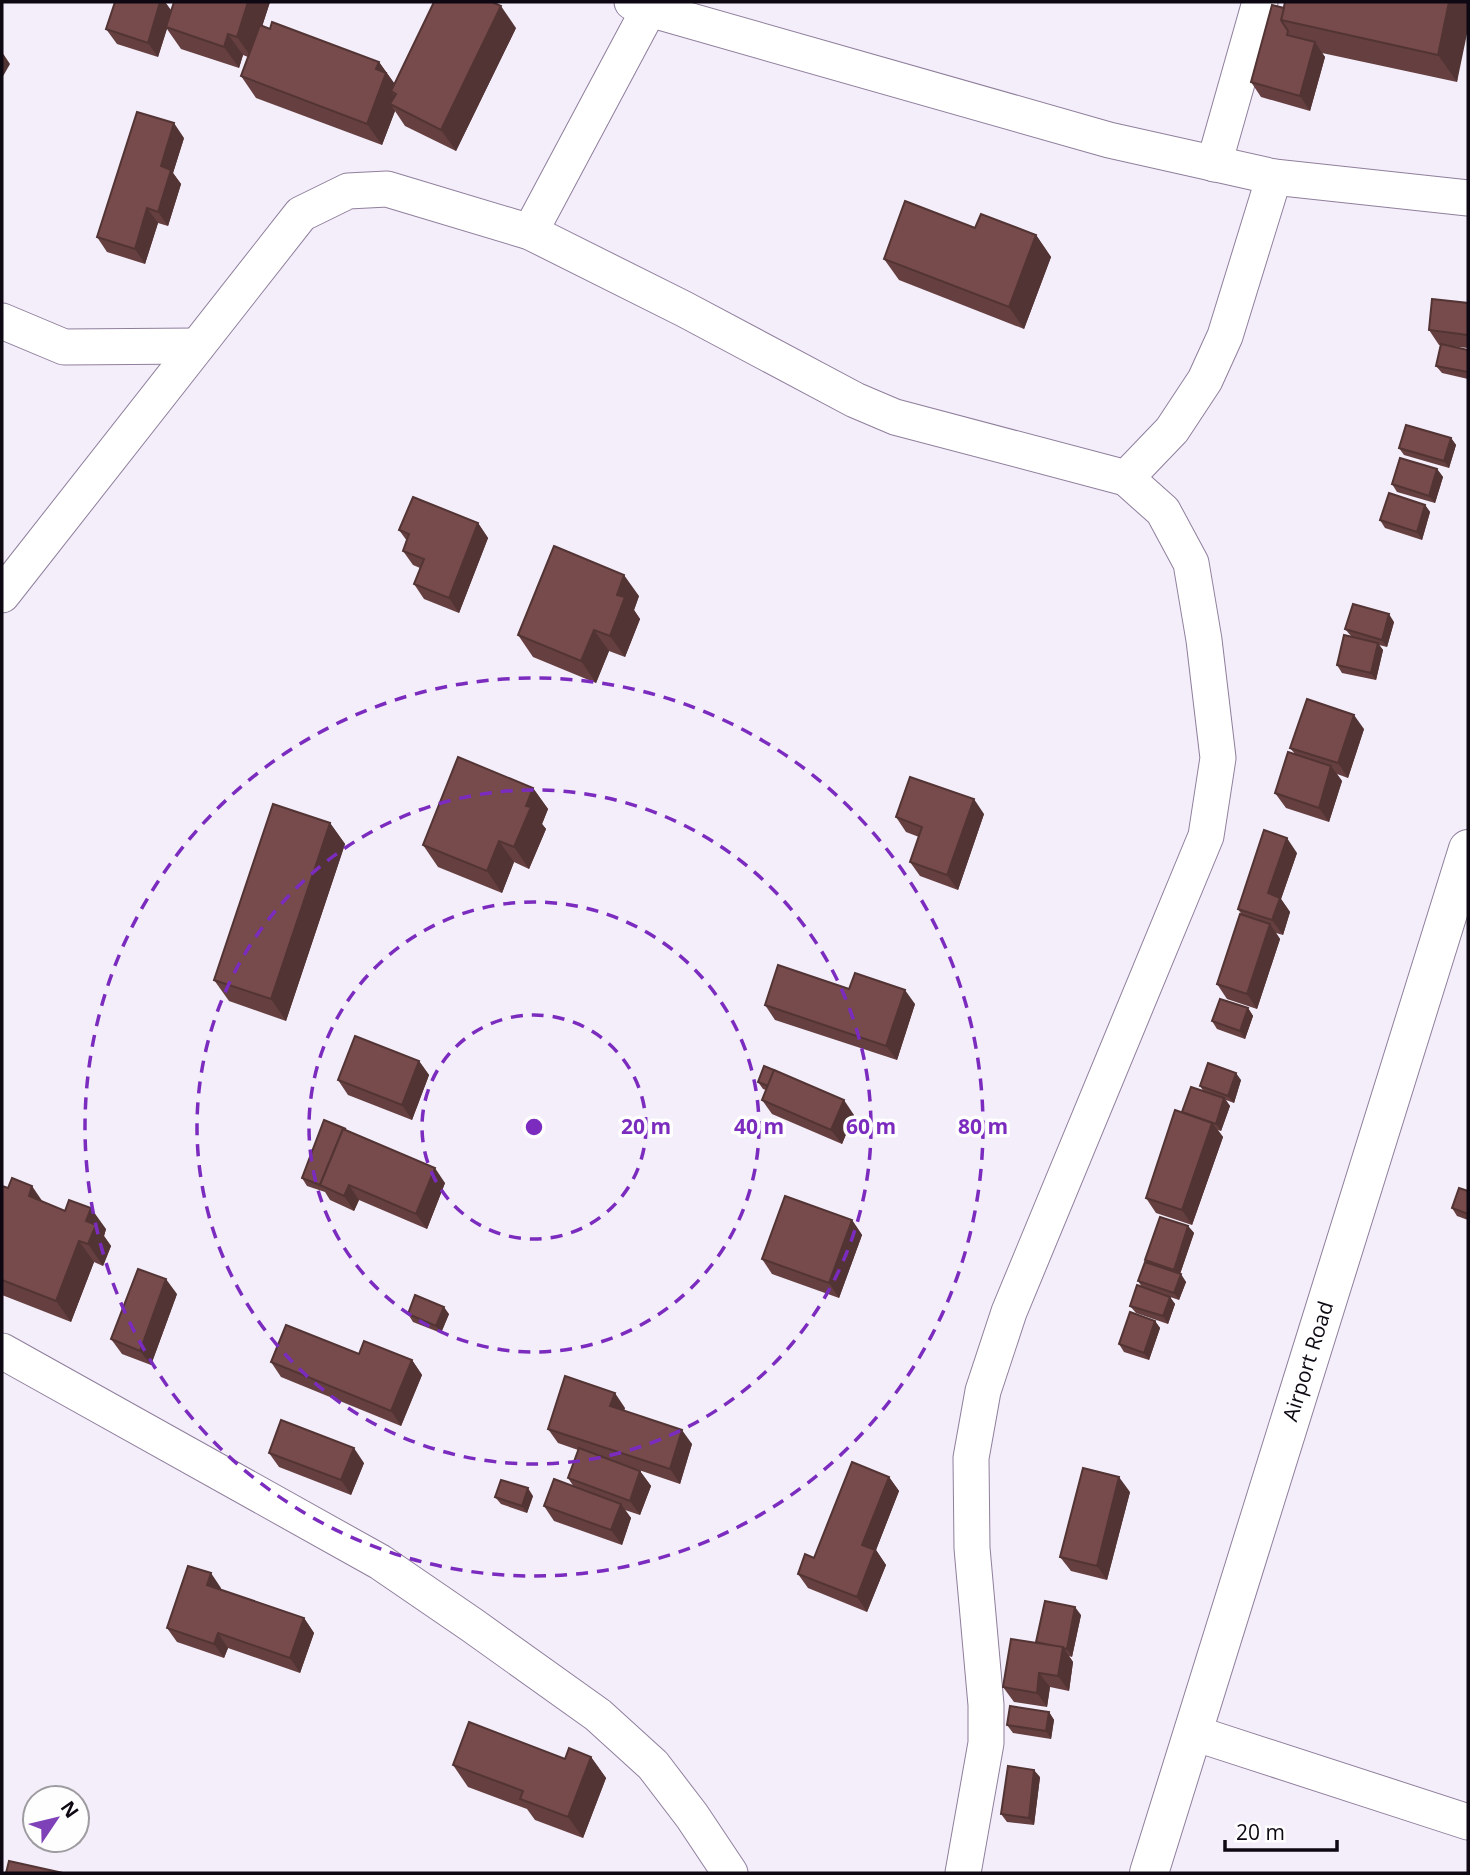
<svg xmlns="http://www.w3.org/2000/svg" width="1470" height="1875" font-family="'Open Sans',sans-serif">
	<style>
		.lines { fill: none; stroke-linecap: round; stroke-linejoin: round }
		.street-casing { stroke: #8f7f9c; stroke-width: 37 }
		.highway-casing { stroke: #8f7f9c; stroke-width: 40 }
		.street { stroke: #fff; stroke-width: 35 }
		.highway { stroke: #fff; stroke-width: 38 }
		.wall { fill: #664040 }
		.shaded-wall { fill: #533434 }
		.building { fill: #774b4b; stroke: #533434; stroke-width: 2 }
		.ring { fill: none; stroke: #7b2cbf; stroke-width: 3.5; stroke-dasharray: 12 9 }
		.labels { text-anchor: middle; stroke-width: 7; stroke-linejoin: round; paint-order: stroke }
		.street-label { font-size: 21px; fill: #0e0813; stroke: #fefefe }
		.centre { fill: #7b2cbf; stroke: #fefefe; stroke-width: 3.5 }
		.ring-label { font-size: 21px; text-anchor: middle; font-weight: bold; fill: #7b2cbf; stroke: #fefefe; stroke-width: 7; stroke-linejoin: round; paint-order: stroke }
	</style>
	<rect width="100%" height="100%" fill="#f4edfa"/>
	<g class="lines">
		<defs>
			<g id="street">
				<path d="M632,2L649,9L1109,140L1274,177L1468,198"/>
				<path d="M1214,164L1260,2"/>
				<path d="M530,232L649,9"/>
				<path d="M2,321L64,347L197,346"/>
				<path d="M1126,478L1172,430L1205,380L1225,336L1274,177"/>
				<path d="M2,595L301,214L348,191L387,189L530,232L684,309L855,400L895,417L1126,478L1163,511L1191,563L1204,640L1218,758L1206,836L1009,1312L983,1391L971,1458L972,1548L986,1705V1743L963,1873"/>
				<path d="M2,1351L380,1562L472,1625L598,1715L653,1765L692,1816L730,1873"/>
				<path d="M1194,1733L1468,1822"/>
			</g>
			<g id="highway">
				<path id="s1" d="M1149,1873L1468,849"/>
			</g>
		</defs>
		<!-- street casing -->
		<use href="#street" class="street-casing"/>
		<!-- highway casing -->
		<use href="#highway" class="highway-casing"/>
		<!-- street -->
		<use href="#street" class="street"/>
		<!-- highway -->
		<use href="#highway" class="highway"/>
	</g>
	<!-- wall -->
	<g class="wall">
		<path d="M115,2H165L171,10L174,2H270L262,26L379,62L394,83L516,28L456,151L405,126L395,111L382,145L256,98L241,76L248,57L243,55L239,68L181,49L167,29L158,57L117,44L106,29Z"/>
		<path d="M1468,2L1457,82L1322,53L1325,57L1310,111L1261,97L1251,82L1284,8Z"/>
		<path d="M184,138L173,173L181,184L168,226L158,223L145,264L107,252L97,237Z"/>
		<path d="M975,228L1036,235L1051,257L1024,329L899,280L884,259Z"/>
		<path d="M1468,303V348L1448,346L1468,350V379L1442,373L1436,366L1441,345H1439L1429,330Z"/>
		<path d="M1451,438L1456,445L1449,468L1404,455L1399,448Z"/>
		<path d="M1437,469L1443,477L1435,503L1397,492L1392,484Z"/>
		<path d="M1425,505L1430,512L1422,540L1385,528L1380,520Z"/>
		<path d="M478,523L488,538L459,613L424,599L414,584L420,568L413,565L403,551L407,541L399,530Z"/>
		<path d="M639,596L634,610L640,619L625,657L609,651L596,683L533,657L518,635Z"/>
		<path d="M1394,622L1387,647L1379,645L1383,650L1376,680L1342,673L1337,665L1351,636L1345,629Z"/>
		<path d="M1364,729L1348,778L1337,774L1342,781L1329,822L1286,808L1275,793L1295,754L1290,748Z"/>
		<path d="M533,788L548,809L542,824L546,829L529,869L514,862L502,893L438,867L423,845Z"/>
		<path d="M984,814L958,890L920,876L910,862L919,837L906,832L896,817Z"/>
		<path d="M330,823L345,844L286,1021L229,1001L214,980Z"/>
		<path d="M1297,853L1281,899L1290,912L1283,935L1276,933L1280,939L1257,1009L1227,999L1217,984L1242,915L1238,909Z"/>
		<path d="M849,989L915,1004L897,1060L775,1020L765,1005Z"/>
		<path d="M1248,1008L1253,1016L1245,1039L1217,1029L1212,1021Z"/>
		<path d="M419,1061L429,1075L412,1120L348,1095L338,1080Z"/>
		<path d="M1241,1080L1234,1103L1226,1100L1230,1106L1221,1131L1218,1130L1223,1137L1192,1225L1156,1213L1146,1198L1183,1112L1204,1092L1200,1086Z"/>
		<path d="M758,1082L854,1115L842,1144L772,1114L762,1100L766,1090L763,1089Z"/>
		<path d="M347,1130L445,1183L427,1229L359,1200L354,1211L330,1200L325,1192L307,1186L302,1178Z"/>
		<path d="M2,1186L43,1202L106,1229L104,1236L111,1246L103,1266L94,1262L71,1322L2,1295Z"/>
		<path d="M1468,1191V1220L1457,1216L1452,1208Z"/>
		<path d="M852,1220L862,1235L839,1298L772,1274L762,1259Z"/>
		<path d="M1188,1226L1194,1233L1180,1274L1186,1282L1179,1300L1170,1297L1175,1304L1168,1324L1136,1313L1130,1306L1142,1287L1138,1281L1147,1263L1145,1260Z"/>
		<path d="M177,1294L151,1365L122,1354L111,1339Z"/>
		<path d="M408,1314H449L441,1333L413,1322Z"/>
		<path d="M1155,1321L1160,1328L1149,1360L1124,1352L1119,1344Z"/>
		<path d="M412,1360L422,1375L401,1426L281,1377L271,1362Z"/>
		<path d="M625,1408L624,1410L692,1444L680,1484L633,1468L640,1471L651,1486L640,1515L625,1510L631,1518L622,1545L554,1521L544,1506L574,1487L568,1478L578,1450L558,1443L548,1429Z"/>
		<path d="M269,1453L364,1463L351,1495L279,1467Z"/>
		<path d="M889,1477L899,1491L876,1550L886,1565L867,1612L808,1588L798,1574L814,1558Z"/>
		<path d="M1130,1492L1107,1580L1071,1571L1060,1557Z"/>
		<path d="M533,1496L527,1513L501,1504L495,1497Z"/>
		<path d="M221,1588L220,1590L304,1618L314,1633L300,1673L228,1648L224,1658L177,1642L167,1628Z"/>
		<path d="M1081,1615L1072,1657L1069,1656L1073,1662L1069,1691L1050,1687L1047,1707L1014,1702L1003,1687L1036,1643Z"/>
		<path d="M1049,1712L1054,1720L1051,1739L1013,1733L1007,1725Z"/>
		<path d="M591,1757L606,1778L583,1838L535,1820L527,1809L468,1787L453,1765Z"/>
		<path d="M1040,1777L1034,1825L1007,1822L1001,1814Z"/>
	</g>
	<!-- shaded-wall -->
	<g class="shaded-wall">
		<path d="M160,2H165L172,12L158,57L148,43Z"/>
		<path d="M248,2H270L252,58L237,37Z"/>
		<path d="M1449,2H1468V29L1457,82L1438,55Z"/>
		<path d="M501,6L516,28L456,151L441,130Z"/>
		<path d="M228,34L243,55L239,68L224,47Z"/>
		<path d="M1315,42L1325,57L1310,111L1300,96Z"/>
		<path d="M2,52L10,64L2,78Z"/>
		<path d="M379,62L394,83L396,94L391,91L398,102L390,104L395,111L382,145L367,124L376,69Z"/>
		<path d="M174,123L184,138L173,173L181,184L168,226L158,212L161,166Z"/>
		<path d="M147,208L158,223L145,264L135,249Z"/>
		<path d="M1036,235L1051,257L1024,329L1009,307Z"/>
		<path d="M1451,438L1456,445L1449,468L1444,461Z"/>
		<path d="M1437,469L1443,477L1435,503L1429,496Z"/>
		<path d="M1425,505L1430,512L1422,540L1417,532Z"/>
		<path d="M478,523L488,538L459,613L449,598Z"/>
		<path d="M624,575L639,596L634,610L640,619L625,657L610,636L617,595Z"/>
		<path d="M1389,614L1394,622L1387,647L1382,640Z"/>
		<path d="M594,630L609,651L596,683L581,661Z"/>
		<path d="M1378,643L1383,650L1376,680L1371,673Z"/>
		<path d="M1354,715L1364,729L1348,778L1338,763Z"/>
		<path d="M1331,766L1342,781L1329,822L1319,808Z"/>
		<path d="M533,788L548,809L542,824L546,829L529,869L514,847L526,806Z"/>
		<path d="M974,799L984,814L958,890L947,875Z"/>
		<path d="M330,823L345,844L286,1021L271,999Z"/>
		<path d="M1287,838L1297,853L1281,899L1290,912L1283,935L1272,920L1268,893Z"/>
		<path d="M499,841L514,862L502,893L487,871Z"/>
		<path d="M1270,924L1280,939L1257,1009L1247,994Z"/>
		<path d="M905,990L915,1004L897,1060L886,1046Z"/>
		<path d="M1248,1008L1253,1016L1245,1039L1240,1031Z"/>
		<path d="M419,1061L429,1075L412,1120L402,1105Z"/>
		<path d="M1236,1073L1241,1080L1234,1103L1228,1096Z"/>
		<path d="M1224,1098L1230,1106L1221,1131L1216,1124Z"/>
		<path d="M844,1100L854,1115L842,1144L831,1130Z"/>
		<path d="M1212,1123L1223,1137L1192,1225L1182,1210Z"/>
		<path d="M435,1168L445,1183L427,1229L416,1214Z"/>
		<path d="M349,1185L359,1200L354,1211L344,1196Z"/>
		<path d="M32,1186L47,1208L29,1196Z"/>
		<path d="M91,1208L106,1229L104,1236L111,1246L103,1266L88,1244L86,1221Z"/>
		<path d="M852,1220L862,1235L839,1298L829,1283Z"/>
		<path d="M1188,1226L1194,1233L1179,1277L1174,1270Z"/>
		<path d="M79,1241L94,1262L71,1322L56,1301Z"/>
		<path d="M1181,1274L1186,1282L1179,1300L1174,1293Z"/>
		<path d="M166,1279L177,1294L151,1365L140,1351Z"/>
		<path d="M1170,1297L1175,1304L1168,1324L1163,1316Z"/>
		<path d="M444,1307L449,1314L441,1333L436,1326Z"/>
		<path d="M1155,1321L1160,1328L1149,1360L1144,1353Z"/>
		<path d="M412,1360L422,1375L401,1426L391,1411Z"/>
		<path d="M615,1393L625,1408L621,1420L610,1406Z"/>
		<path d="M682,1430L692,1444L680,1484L670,1469Z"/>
		<path d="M354,1448L364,1463L351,1495L341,1480Z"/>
		<path d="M640,1471L651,1486L640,1515L630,1501Z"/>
		<path d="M889,1477L899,1491L876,1550L886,1565L867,1612L857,1597L862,1545Z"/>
		<path d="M1119,1477L1130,1492L1107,1580L1097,1566Z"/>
		<path d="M528,1488L533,1496L527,1513L522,1506Z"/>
		<path d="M621,1504L631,1518L622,1545L611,1530Z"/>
		<path d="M211,1573L221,1588L217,1599L207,1585Z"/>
		<path d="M1075,1607L1081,1615L1072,1657L1067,1649Z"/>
		<path d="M304,1618L314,1633L300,1673L290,1658Z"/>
		<path d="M218,1633L228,1648L224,1658L214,1644Z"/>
		<path d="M1063,1647L1073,1662L1069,1691L1058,1676Z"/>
		<path d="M1039,1673L1050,1687L1047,1707L1037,1693Z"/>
		<path d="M1049,1712L1054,1720L1051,1739L1046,1731Z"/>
		<path d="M591,1757L606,1778L583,1838L568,1817Z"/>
		<path d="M1034,1770L1040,1777L1034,1825L1029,1818Z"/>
	</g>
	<!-- building -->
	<g class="building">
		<path d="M115,2H160L148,43L106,29Z"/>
		<path d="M174,2H248L237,37L228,34L224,47L166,27Z"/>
		<path d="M434,2H492L501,6L441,130L390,104L396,94L391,91Z"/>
		<path d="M1285,2H1449L1438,55L1281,20Z"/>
		<path d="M1272,5L1284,8L1281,20L1288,31L1287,35L1315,42L1300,96L1251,82Z"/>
		<path d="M272,22L379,62L376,69L386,73L367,124L241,76L260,25L270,29Z"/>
		<path d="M137,112L174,123L161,166L171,170L158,212L147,208L135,249L97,237Z"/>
		<path d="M905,201L975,228L981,214L1036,235L1009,307L884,259Z"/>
		<path d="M1432,299L1468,303V335L1429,330Z"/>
		<path d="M1441,344L1468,350V372L1436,366Z"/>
		<path d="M1406,425L1451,438L1444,461L1399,448Z"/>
		<path d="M1400,458L1437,469L1429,496L1392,484Z"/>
		<path d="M1389,493L1425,505L1417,532L1380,520Z"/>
		<path d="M413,497L478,523L449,598L414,584L424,559L403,551L409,534L399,530Z"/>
		<path d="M554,546L624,575L617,595L625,597L610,636L594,630L581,661L518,635Z"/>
		<path d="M1353,604L1389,614L1382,640L1345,629Z"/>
		<path d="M1344,635L1378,643L1371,673L1337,665Z"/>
		<path d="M1307,699L1354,715L1338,763L1290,748Z"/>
		<path d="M1288,752L1331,766L1319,808L1275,793Z"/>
		<path d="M458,757L533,788L526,806L531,807L514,847L499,841L487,871L423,845Z"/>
		<path d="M910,777L974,799L947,875L910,862L922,827L896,817Z"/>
		<path d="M273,804L330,823L271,999L214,980Z"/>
		<path d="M1264,830L1287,838L1268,893L1280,898L1272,920L1238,909Z"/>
		<path d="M1240,914L1270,924L1247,994L1217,984Z"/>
		<path d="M778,965L849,989L855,973L905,990L886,1046L765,1005Z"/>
		<path d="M1220,999L1248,1008L1240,1031L1212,1021Z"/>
		<path d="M355,1036L419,1061L402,1105L338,1080Z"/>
		<path d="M1208,1063L1236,1073L1228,1096L1200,1086Z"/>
		<path d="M764,1066L774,1070L768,1086L758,1082Z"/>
		<path d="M774,1070L844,1100L831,1130L762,1100Z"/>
		<path d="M1191,1087L1224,1098L1216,1124L1182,1112Z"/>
		<path d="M1175,1110L1212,1123L1182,1210L1146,1198Z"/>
		<path d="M324,1120L346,1129H343L320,1185L302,1178Z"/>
		<path d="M343,1129L435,1168L416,1214L349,1185L344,1196L320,1185Z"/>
		<path d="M12,1178L32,1186L29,1196L65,1211L69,1200L91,1208L86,1221L96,1225L88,1244L79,1241L56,1301L2,1280V1186L8,1188Z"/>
		<path d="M1459,1188L1468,1191V1214L1452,1208Z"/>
		<path d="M785,1196L852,1220L829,1283L762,1259Z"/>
		<path d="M1160,1217L1188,1226L1174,1270L1145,1260Z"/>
		<path d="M1145,1262L1181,1274L1174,1293L1138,1281Z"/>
		<path d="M138,1269L166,1279L140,1351L111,1339Z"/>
		<path d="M1137,1285L1170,1297L1163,1316L1130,1306Z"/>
		<path d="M415,1295L444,1307L436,1326L408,1314Z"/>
		<path d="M1130,1312L1155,1321L1144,1353L1119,1344Z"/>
		<path d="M286,1325L359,1354L364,1341L412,1360L391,1411L271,1362Z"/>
		<path d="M565,1376L615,1393L610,1406L682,1430L670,1469L548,1429Z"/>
		<path d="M281,1420L354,1448L341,1480L269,1453Z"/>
		<path d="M579,1448L640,1471L630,1501L568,1478Z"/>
		<path d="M852,1462L889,1477L862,1545L875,1550L857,1597L798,1574L805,1554L814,1558Z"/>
		<path d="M1083,1468L1119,1477L1097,1566L1060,1557Z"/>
		<path d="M554,1479L621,1504L611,1530L544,1506Z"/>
		<path d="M501,1480L528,1488L522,1506L495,1497Z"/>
		<path d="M188,1566L211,1573L207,1585L304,1618L290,1658L218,1633L214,1644L167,1628Z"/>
		<path d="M1045,1601L1075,1607L1067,1649L1036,1642Z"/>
		<path d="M1011,1639L1063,1647L1058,1676L1039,1673L1037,1693L1003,1687Z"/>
		<path d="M1010,1706L1049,1712L1046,1731L1007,1725Z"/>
		<path d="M469,1722L565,1759L569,1748L591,1757L568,1817L520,1799L523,1791L453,1765Z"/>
		<path d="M1008,1766L1034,1770L1029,1818L1001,1814Z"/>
		<path d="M9,1861L63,1873H6Z"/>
	</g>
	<!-- distance rings -->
	<g class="ring">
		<circle cx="534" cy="1127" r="112"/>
		<circle cx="534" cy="1127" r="225"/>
		<circle cx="534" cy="1127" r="337"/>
		<circle cx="534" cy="1127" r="449"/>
	</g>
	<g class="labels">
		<!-- street labels -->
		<g class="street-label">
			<text dy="7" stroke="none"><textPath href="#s1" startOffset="536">Airport Road</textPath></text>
		</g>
	</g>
	<circle cx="534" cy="1127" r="10" class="centre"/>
	<g class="ring-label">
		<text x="646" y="1134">20 m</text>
		<text x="759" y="1134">40 m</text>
		<text x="871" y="1134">60 m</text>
		<text x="983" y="1134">80 m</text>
	</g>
	<!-- border -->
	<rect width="1470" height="1875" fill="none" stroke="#0e0813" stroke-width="7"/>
	<!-- north arrow -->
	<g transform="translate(56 1819) rotate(55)"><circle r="33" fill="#fefefe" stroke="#9e9ca0" stroke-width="2"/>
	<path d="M0-5L12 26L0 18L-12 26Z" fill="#7e41b7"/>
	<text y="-10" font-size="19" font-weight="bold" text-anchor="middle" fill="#0e0813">N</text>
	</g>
	<!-- scale -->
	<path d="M1225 1840v10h112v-10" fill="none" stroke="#0e0813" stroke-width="3.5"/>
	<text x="1236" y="1840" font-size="21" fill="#0e0813" stroke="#fefefe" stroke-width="5" paint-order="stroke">20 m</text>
</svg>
